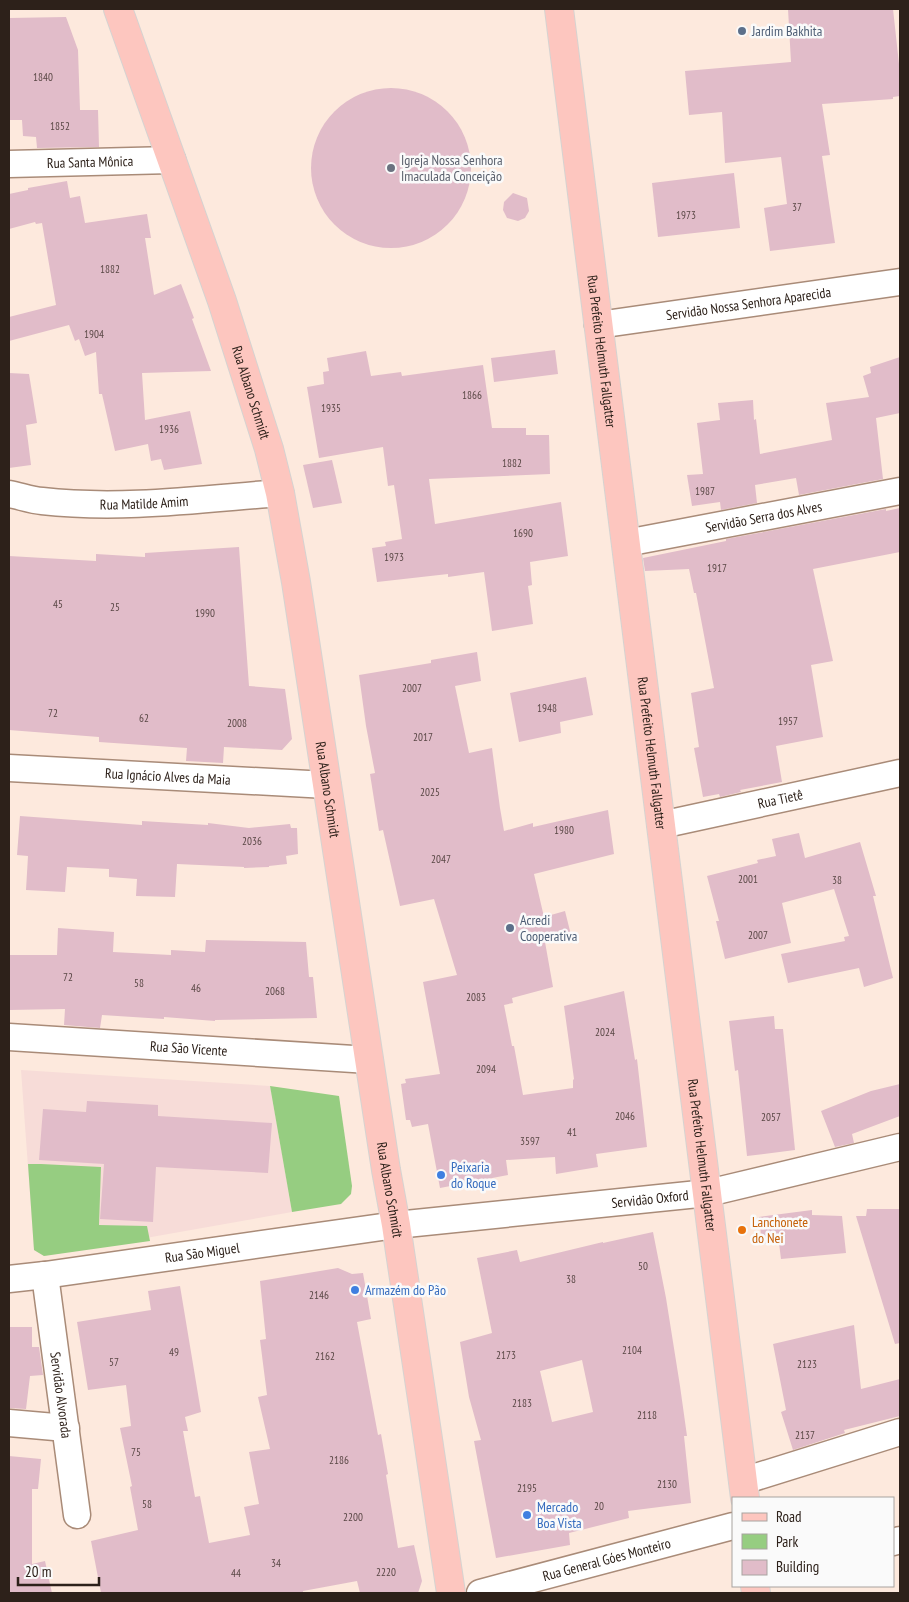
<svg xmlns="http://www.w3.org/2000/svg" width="909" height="1602" font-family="'PT Sans Narrow',sans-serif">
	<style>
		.medical { fill: #f7dcd8 }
		.green { fill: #96cd81 }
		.building { fill: #e1bcc9; fill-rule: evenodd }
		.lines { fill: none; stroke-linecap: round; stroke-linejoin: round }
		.street-casing { stroke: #a98b78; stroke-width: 29 }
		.primary-casing { stroke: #d5d3d1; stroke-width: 30 }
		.street { stroke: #fff; stroke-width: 26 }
		.primary { stroke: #fdc6bf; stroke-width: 28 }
		.service-dot { fill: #5c6f8a; stroke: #fafafa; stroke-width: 2 }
		.worship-dot { fill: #6b7280; stroke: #fafafa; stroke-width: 2 }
		.shop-dot { fill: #3f7fe0; stroke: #fafafa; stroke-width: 2 }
		.food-dot { fill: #e8710a; stroke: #fafafa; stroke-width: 2 }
		.labels { text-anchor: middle; stroke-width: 5; stroke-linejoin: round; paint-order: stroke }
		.number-label { font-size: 11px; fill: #5a4846 }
		.service-label { font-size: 14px; fill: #4e5e75; stroke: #fafafa; text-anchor: start }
		.worship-label { font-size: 14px; fill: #5b616d; stroke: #fafafa; text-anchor: start }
		.street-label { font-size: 14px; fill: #2d211a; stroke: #fafafa }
		.shop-label { font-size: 14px; fill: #366cbe; stroke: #fafafa; text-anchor: start }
		.food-label { font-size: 14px; fill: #c56008; stroke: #fafafa; text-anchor: start }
	</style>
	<rect width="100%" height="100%" fill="#fde9dd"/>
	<!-- medical -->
	<path class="medical" d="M21,1070L270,1086L292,1212L44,1256L34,1250Z"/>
	<!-- green -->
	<g class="green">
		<path d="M270,1086L339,1096L352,1186L351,1194L341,1204L292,1212Z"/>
		<path d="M28,1164H41L101,1167L99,1225L147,1226L150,1241L44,1256L34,1250Z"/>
	</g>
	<!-- building -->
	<g class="building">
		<path d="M788,9H893L899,64H900V96L893,97V99L822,104L830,155L822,156L835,243L770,251L764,208L787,204L781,157L725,163L722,112L689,115L685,71L791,62Z"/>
		<path d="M66,17L78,50L80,110H98L99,147L37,148L36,137L23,136L22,120H9V18Z"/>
		<circle cx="391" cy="168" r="80"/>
		<path d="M734,173L740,228L658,237L652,183Z"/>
		<path d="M67,181L70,198L80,196L85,223L147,214L151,238H145L154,295L181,284L194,318L192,319L211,371L142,373L145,420L190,411L202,464L164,470L161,459L151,461L148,444L115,451L102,394H99L96,352L85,356L79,339L75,341L69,325L9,341V317L56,305L42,223L36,224L35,222L9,229V194L28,190V188Z"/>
		<path d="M513,193L527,198L529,211L525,218L518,221L507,218L503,210L504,202Z"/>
		<path d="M555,350L558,374L494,382L491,358Z"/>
		<path d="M366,351L371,376L401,372L402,376L483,365L492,428H526V435H549L550,474L429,479L435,524L561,502L568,556L530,562L532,585L528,586L533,624L492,631L484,572L448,577V574L377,582L372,548L386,546L385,542L402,539L394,485L388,486L383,447L319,458L307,387L324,384L323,372L329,371L327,358Z"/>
		<path d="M900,357V413L876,418L883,479L799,495L796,478L755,485L757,503L721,510L720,502L692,506L687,475L703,474L697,423L720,420L718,403L753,400L754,420L756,419L760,454L832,440L826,403L869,397L863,376L871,373L870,367Z"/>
		<path d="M9,373L29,374L37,423L26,425L31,465L9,468Z"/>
		<path d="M332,460L342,503L313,508L303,465Z"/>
		<path d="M900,508V552L813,569L833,661L811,665L823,737L776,746L782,782L740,790L741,792L720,797L719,794L703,797L694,748L699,747L691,693L714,688L696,593H694L689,569L645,571L643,558L726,541V539L886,509V511Z"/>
		<path d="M239,547L249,686L285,689L292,739L282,750L224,747L223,763L186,761L187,748L99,742V737L9,730V556L96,561V554L145,557V553Z"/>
		<path d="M477,652L481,681L455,686L469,753L492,748L500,808L504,831L533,823V827L608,810L614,854L534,874L544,917L565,911L571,935L545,942L553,987L512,998L513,1003L504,1005L512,1046H514L523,1095L573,1088V1080L574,1079L564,1006L624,991L635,1060L637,1059L647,1147L596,1154L598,1167L556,1174L555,1157L506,1160L508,1175L440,1188L428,1124L412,1127L410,1120H406L401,1084L406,1083L405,1079L440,1074L423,982L457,975L434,899L400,906L383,830L379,831L370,774L375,773L366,726L359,675L431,663V660Z"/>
		<path d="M586,677L593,715L560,722L561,733L519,742L510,693Z"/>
		<path d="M20,816L142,825V821L208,825V823L249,828L290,824L291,828H297L298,854L286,856L287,864L269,866V867L244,868V867L177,864L175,897L136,896L137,879L109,877V869L67,867L65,892L26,890L28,856L17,855Z"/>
		<path d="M799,833L805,858L860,842L876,896H873L893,978L864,987L859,968L788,983L781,954L845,941L844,937L849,936L834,889L782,903L791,943L725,959L716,921H719L707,876L758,863L757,860L776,856L772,839Z"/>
		<path d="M58,928L114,932L113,952L171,955V950L205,952L206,940L306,942L309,977H313L317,1018L215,1020V1021L164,1017V1019L102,1015L100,1028L64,1025L65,1009L9,1010V955H57Z"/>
		<path d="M774,1016L775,1029H783L795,1150L747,1156L738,1070L735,1071L729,1021Z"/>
		<path d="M900,1084V1116L852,1134L854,1143L835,1147L821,1111L871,1091Z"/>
		<path d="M87,1101L158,1105V1116L272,1123L268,1173L156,1167L153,1222L100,1219L104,1164L39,1160L43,1109L86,1112Z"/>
		<path d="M867,1209H900V1343L895,1344L856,1216H866Z"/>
		<path d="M812,1210V1215L842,1216L846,1253L781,1259L779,1243L762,1244L759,1217Z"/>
		<path d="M653,1232L666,1298L680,1386L687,1436H684L691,1503L628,1511L629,1518L569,1533L570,1545L496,1558L474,1441L481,1440L469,1397L460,1342L492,1333L477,1258L517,1250L520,1262L603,1242V1243ZM582,1360L593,1412L552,1422L540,1371Z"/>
		<path d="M338,1268L352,1274L363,1273L371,1319L357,1322L378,1435L381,1434L388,1474L386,1475L398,1548L414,1545L422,1581L418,1593H360L357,1581L303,1591V1593H101L91,1541L138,1530L130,1487L132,1486L120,1428L131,1426L126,1385L88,1390L77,1322L151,1310L148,1291L180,1286L201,1412L185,1417L188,1431H183L195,1497L200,1496L209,1543L250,1535L244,1507L259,1504L249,1452L270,1449L258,1397L267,1395L260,1340L266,1339L260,1281Z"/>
		<path d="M854,1325L861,1389L900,1379V1416L844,1430L845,1433L793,1450L781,1412L786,1410L773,1344Z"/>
		<path d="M9,1327H32V1347H39L43,1375L30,1376L26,1409L9,1408Z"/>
		<path d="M9,1456L41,1459L38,1489H32V1564L45,1561L52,1593H9Z"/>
	</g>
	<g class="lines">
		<defs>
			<g id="street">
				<path id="s1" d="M9,164L172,160"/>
				<path id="s2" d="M598,325L900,282"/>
				<path id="s3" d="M9,494C20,496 31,500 42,501C121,510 202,499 280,493"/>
				<path id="s4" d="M626,543L900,491"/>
				<path id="s5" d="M9,768L327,785"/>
				<path id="s6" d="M661,825L900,773"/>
				<path id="s7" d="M9,1037L369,1060"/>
				<path id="s8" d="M45,1275L77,1515"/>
				<path id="s9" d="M9,1279L45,1275L396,1225L708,1193L900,1147"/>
				<path d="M9,1423L66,1428"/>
				<path d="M743,1481L900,1432"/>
				<path d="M893,1542L900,1540"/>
				<path id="s10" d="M480,1593L733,1526"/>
			</g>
			<g id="primary">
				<path id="s11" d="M118,9L222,301L269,449L280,493L296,582L386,1170L396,1225L451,1593"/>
				<path id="s12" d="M559,9L745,1498"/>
				<path d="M755,1586L756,1593"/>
			</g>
		</defs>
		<!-- street casing -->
		<use href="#street" class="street-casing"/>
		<!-- primary casing -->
		<use href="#primary" class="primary-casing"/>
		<!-- street -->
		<use href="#street" class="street"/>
		<!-- primary -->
		<use href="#primary" class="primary"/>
	</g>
	<!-- markers -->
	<g class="service-dot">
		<circle cx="742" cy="31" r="5"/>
		<circle cx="510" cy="928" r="5"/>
	</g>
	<circle class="worship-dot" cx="391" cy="168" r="5"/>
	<g class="shop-dot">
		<circle cx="441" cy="1175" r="5"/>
		<circle cx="355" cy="1290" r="5"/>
		<circle cx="527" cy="1515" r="5"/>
	</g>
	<circle class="food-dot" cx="742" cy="1230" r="5"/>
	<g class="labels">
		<!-- number labels -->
		<g class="number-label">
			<text x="43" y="81">1840</text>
			<text x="60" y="130">1852</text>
			<text x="797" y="211">37</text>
			<text x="686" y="219">1973</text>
			<text x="110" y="273">1882</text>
			<text x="94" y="338">1904</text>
			<text x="472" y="399">1866</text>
			<text x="331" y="412">1935</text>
			<text x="169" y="433">1936</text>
			<text x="512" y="467">1882</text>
			<text x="705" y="495">1987</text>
			<text x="523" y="537">1690</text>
			<text x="394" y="561">1973</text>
			<text x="717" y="572">1917</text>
			<text x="58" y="608">45</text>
			<text x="115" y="611">25</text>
			<text x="205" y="617">1990</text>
			<text x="412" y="692">2007</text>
			<text x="547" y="712">1948</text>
			<text x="53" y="717">72</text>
			<text x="144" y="722">62</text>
			<text x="788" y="725">1957</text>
			<text x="237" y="727">2008</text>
			<text x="423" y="741">2017</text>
			<text x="430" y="796">2025</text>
			<text x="564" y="834">1980</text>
			<text x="252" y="845">2036</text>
			<text x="441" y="863">2047</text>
			<text x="748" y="883">2001</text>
			<text x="837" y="884">38</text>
			<text x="758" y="939">2007</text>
			<text x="68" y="981">72</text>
			<text x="139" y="987">58</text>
			<text x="196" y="992">46</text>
			<text x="275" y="995">2068</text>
			<text x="476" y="1001">2083</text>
			<text x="605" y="1036">2024</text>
			<text x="486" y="1073">2094</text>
			<text x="625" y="1120">2046</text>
			<text x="771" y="1121">2057</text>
			<text x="572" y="1136">41</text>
			<text x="530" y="1145">3597</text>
			<text x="643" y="1270">50</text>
			<text x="571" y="1283">38</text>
			<text x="319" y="1299">2146</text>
			<text x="632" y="1354">2104</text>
			<text x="174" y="1356">49</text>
			<text x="506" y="1359">2173</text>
			<text x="325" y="1360">2162</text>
			<text x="114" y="1366">57</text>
			<text x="807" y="1368">2123</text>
			<text x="522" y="1407">2183</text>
			<text x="647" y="1419">2118</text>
			<text x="805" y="1439">2137</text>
			<text x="136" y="1456">75</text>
			<text x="339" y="1464">2186</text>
			<text x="667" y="1488">2130</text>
			<text x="527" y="1492">2195</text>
			<text x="147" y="1508">58</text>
			<text x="599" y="1510">20</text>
			<text x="353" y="1521">2200</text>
			<text x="276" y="1567">34</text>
			<text x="386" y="1576">2220</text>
			<text x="236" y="1577">44</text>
		</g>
		<!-- service labels -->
		<g class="service-label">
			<text x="752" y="36">Jardim Bakhita</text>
			<text x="520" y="925">Acredi<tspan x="520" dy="16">Cooperativa</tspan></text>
		</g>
		<!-- worship labels -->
		<g class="worship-label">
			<text x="401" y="165">Igreja Nossa Senhora<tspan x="401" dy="16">Imaculada Conceição</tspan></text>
		</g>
		<!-- street labels -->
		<g class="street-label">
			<text dy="5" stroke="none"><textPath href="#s1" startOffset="81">Rua Santa Mônica</textPath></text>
			<text dy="5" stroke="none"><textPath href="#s2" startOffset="152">Servidão Nossa Senhora Aparecida</textPath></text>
			<text dy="5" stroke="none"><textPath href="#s12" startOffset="345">Rua Prefeito Helmuth Fallgatter</textPath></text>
			<text dy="5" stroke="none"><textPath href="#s11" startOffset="406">Rua Albano Schmidt</textPath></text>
			<text dy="5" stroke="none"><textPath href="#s3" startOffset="136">Rua Matilde Amim</textPath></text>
			<text dy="5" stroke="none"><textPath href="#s4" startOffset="140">Servidão Serra dos Alves</textPath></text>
			<text dy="5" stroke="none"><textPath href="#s12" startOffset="750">Rua Prefeito Helmuth Fallgatter</textPath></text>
			<text dy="5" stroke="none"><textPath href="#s5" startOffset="159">Rua Ignácio Alves da Maia</textPath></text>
			<text dy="5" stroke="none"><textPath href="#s11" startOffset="811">Rua Albano Schmidt</textPath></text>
			<text dy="5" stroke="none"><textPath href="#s6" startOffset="122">Rua Tietê</textPath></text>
			<text dy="5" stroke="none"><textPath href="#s7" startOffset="180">Rua São Vicente</textPath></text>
			<text dy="5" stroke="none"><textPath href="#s12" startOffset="1155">Rua Prefeito Helmuth Fallgatter</textPath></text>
			<text dy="5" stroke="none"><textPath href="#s11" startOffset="1216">Rua Albano Schmidt</textPath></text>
			<text dy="5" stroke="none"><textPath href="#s9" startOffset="646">Servidão Oxford</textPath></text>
			<text dy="5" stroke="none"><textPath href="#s9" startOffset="195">Rua São Miguel</textPath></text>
			<text dy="5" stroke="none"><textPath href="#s8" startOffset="121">Servidão Alvorada</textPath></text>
			<text dy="5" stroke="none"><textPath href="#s10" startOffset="131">Rua General Góes Monteiro</textPath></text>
		</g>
		<!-- shop labels -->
		<g class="shop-label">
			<text x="451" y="1172">Peixaria<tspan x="451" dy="16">do Roque</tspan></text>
			<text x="365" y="1295">Armazém do Pão</text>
			<text x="537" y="1512">Mercado<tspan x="537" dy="16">Boa Vista</tspan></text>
		</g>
		<!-- food labels -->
		<g class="food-label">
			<text x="752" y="1227">Lanchonete<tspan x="752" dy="16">do Nei</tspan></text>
		</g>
	</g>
	<!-- border -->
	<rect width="909" height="1602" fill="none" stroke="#2d211a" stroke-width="20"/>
	<!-- legend -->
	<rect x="732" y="1497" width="162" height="90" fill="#fafafa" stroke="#a8a3a0"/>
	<rect x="742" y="1513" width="25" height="8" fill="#fdc6bf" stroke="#a8a3a0"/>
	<text x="776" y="1522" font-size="15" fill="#2d211a">Road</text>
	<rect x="742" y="1534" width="25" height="15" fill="#96cd81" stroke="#a8a3a0"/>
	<text x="776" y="1547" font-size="15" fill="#2d211a">Park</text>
	<rect x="742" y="1560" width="25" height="15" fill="#e1bcc9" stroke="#a8a3a0"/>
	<text x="776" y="1572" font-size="15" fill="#2d211a">Building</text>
	<!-- scale -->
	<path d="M18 1577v8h81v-8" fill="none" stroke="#2d211a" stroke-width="2.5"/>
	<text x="25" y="1577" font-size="15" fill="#2d211a" stroke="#fafafa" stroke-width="4" paint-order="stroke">20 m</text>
</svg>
